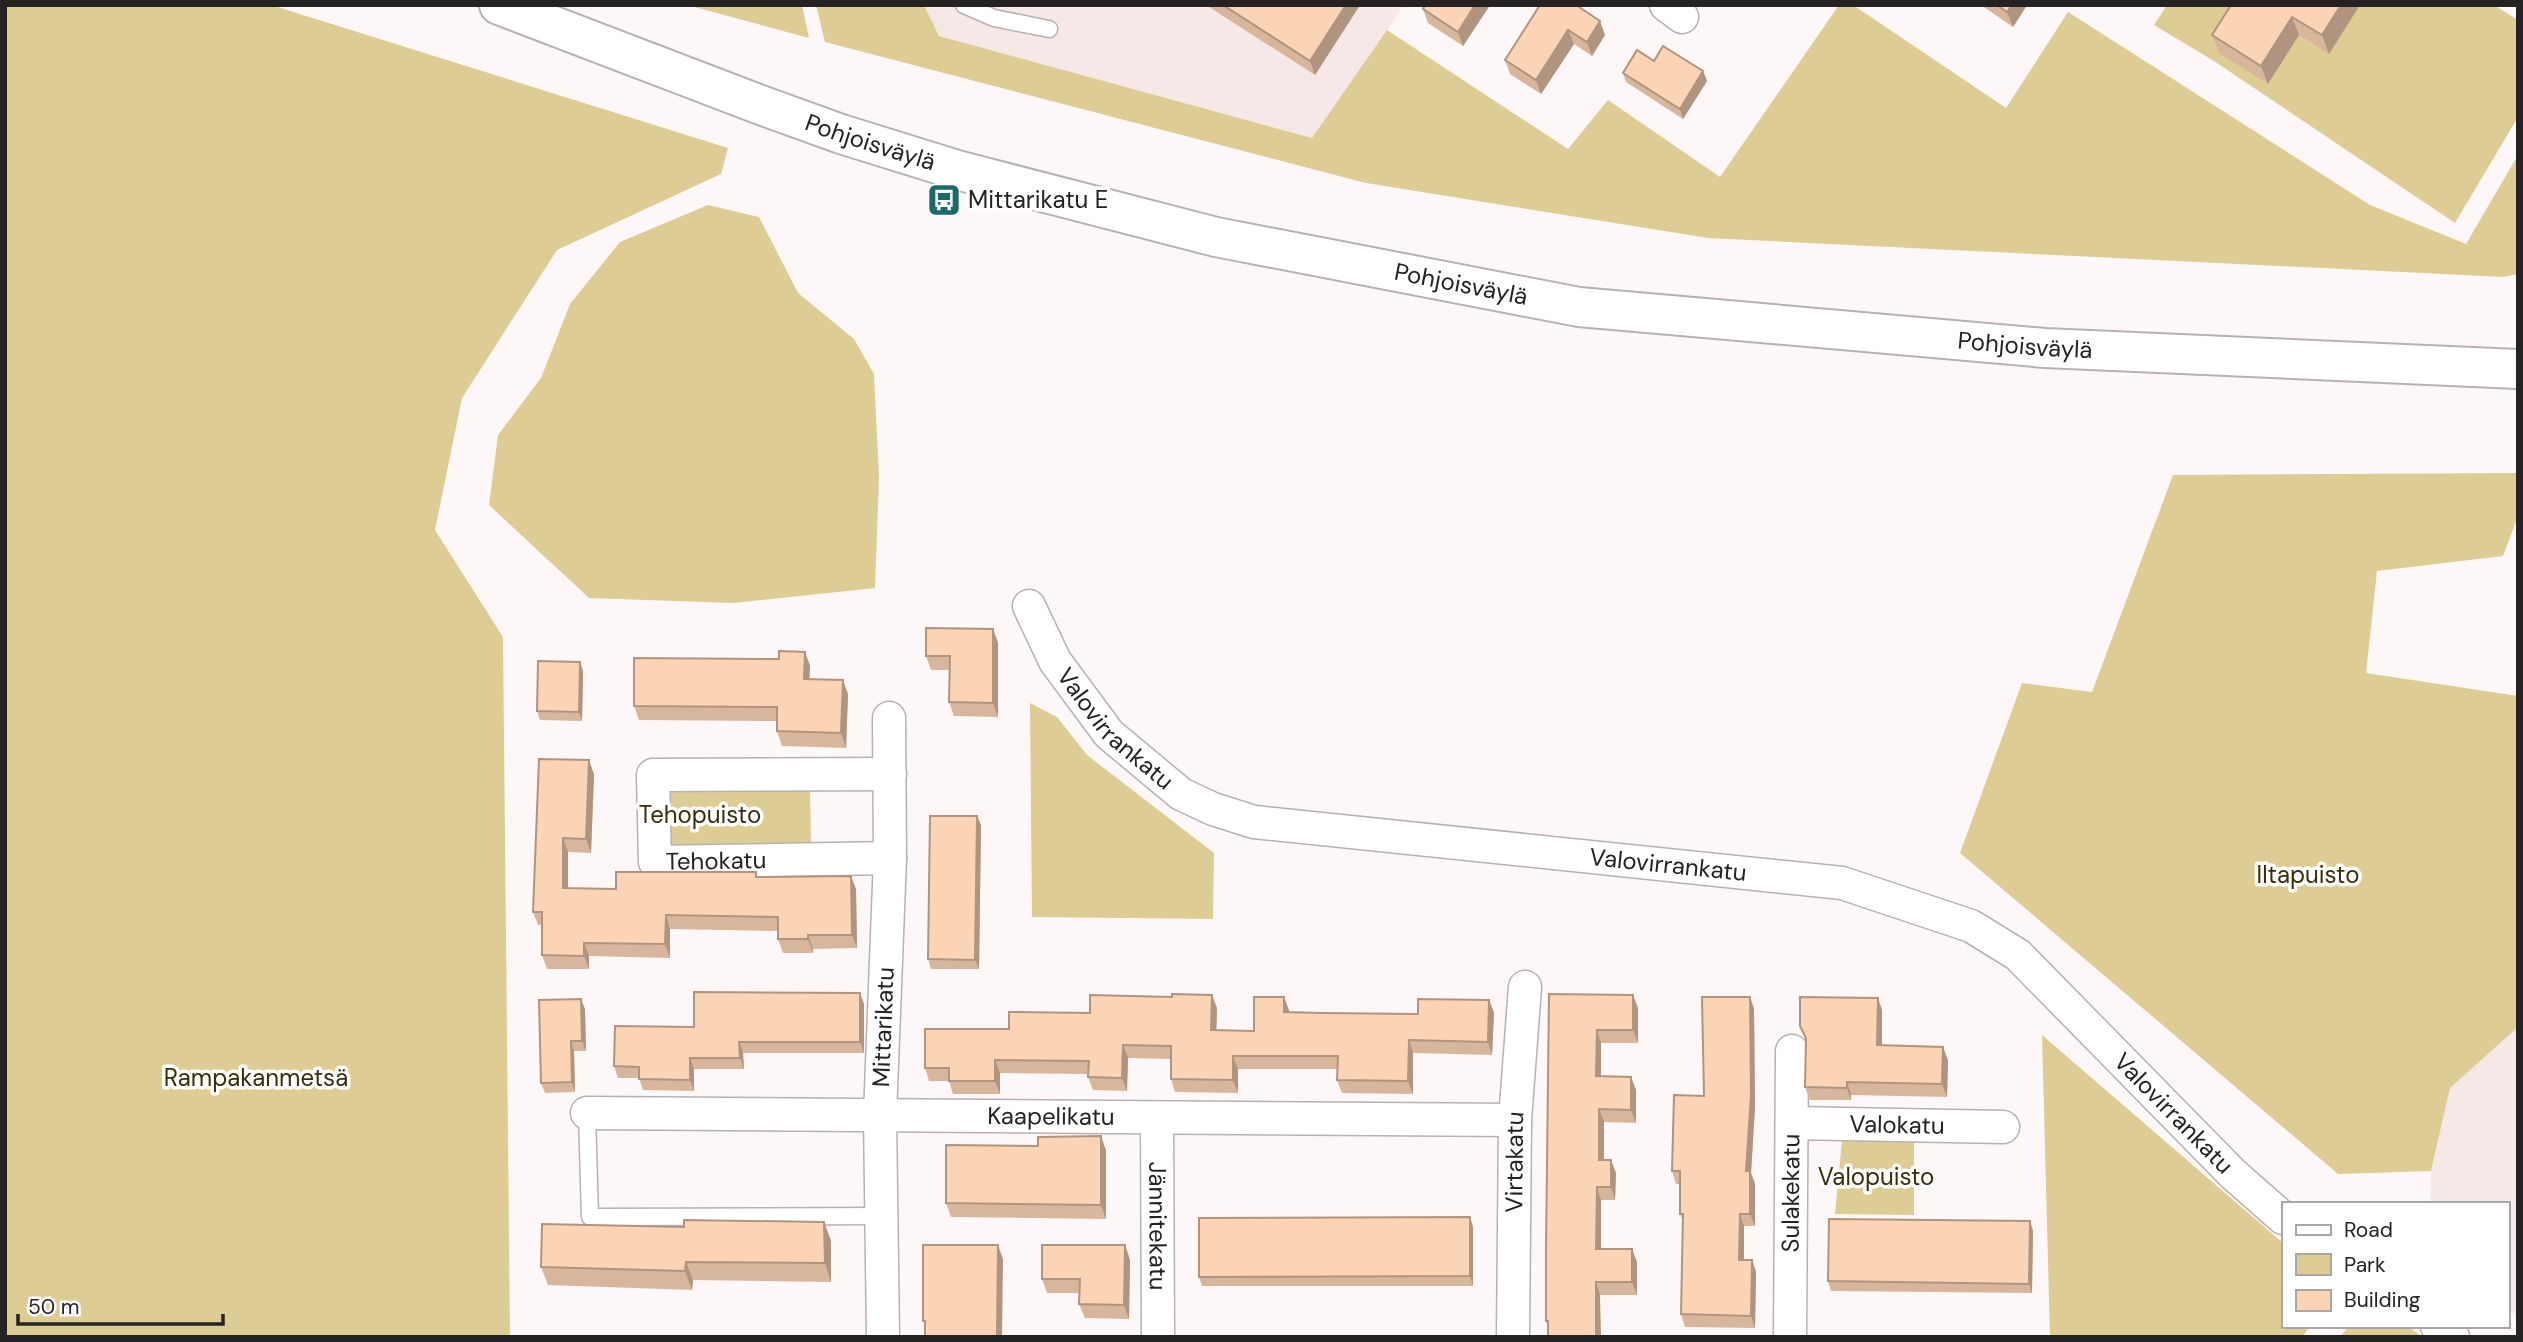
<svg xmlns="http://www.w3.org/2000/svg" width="2523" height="1342" font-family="'DM Sans',sans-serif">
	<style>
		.built { fill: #f6e8e6 }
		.green { fill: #ddcc93 }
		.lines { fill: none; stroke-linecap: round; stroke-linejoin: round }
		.lane-casing { stroke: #b7b2b1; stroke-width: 19 }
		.street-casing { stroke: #b7b2b1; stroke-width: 35 }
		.secondary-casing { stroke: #b7b2b1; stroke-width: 42 }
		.lane { stroke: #fff; stroke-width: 16 }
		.street { stroke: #fff; stroke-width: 32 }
		.secondary { stroke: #fff; stroke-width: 38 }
		.wall { fill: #d8b69c }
		.shaded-wall { fill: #b0947f }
		.building { fill: #fbd4b5; stroke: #b0947f; stroke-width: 2 }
		.labels { text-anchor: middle; stroke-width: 7; stroke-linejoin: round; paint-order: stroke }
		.street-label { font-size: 24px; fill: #242222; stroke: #fff }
		.poi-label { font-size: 24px; fill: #242222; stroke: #fff; text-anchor: start }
		.park-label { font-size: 24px; fill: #372e0b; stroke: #fff }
	</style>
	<rect width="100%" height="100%" fill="#fdf8f7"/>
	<!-- built -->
	<g class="built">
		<path d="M924,5H1404L1313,138L939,36Z"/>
		<path d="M2518,1027V1317L2507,1308V1204H2430L2431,1171L2450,1088Z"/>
	</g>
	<!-- green -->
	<g class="green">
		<path d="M5,5H271L728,148L721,174L557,250L462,398L435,530L503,637L510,1337H5Z"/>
		<path d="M687,5H802L809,38Z"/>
		<path d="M816,5H924L939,36L1312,138L1387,30L1568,149L1608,100L1720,177L1839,5H1853L2006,108L2068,12L2370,205L2466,244L2518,155V274L2503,277L1708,238L1366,183L825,42Z"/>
		<path d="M2167,5L2231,7L2268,84L2299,35L2329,53L2357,9L2353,5H2494L2518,20V117L2455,223L2214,61L2154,25Z"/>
		<path d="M708,205L759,217L798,293L854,339L874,374L879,477L875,588L733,603L589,598L489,505L498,435L541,378L570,304L620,242Z"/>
		<path d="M2518,473V516L2503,556L2377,571L2366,673L2518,696V1027L2450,1088L2431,1171L2338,1174L1960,853L2022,683L2092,692L2173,475Z"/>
		<path d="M1030,703L1057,717L1087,755L1214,853L1213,919L1032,917Z"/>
		<path d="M668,784L810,785L811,846L669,849Z"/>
		<path d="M2042,1035L2283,1243V1326H2310L2302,1337H2050Z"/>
		<path d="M1842,1140L1914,1141V1215L1835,1214Z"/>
		<path d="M2349,1326H2407L2423,1337H2340Z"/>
	</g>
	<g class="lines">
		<defs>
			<g id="lane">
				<path d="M964,5L994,18L1049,29"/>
				<path d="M587,1113L590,1217L882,1216"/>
			</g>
			<g id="street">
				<path d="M1666,5L1682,17"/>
				<path id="s1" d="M1029,606L1055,661L1109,734L1181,794L1213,809L1254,822L1842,883L1971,926L2018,955L2233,1174L2283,1218"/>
				<path id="s2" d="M890,774L653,775L655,862L890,858"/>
				<path id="s3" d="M587,1113L1515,1120"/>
				<path id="s4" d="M1157,1118L1158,1337"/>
				<path id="s5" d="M1792,1123L2003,1127"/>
				<path d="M2437,1326L2453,1337"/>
				<path id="s6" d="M883,1337L880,1115L890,858L889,718"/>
				<path id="s7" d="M1513,1337L1515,1120L1525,987"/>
				<path id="s8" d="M1790,1337L1792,1051"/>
			</g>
			<g id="secondary">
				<path id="s9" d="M499,5L758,104L841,134L957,170L1216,237L1579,307L2045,348L2518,369"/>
			</g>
		</defs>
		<!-- lane casing -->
		<use href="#lane" class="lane-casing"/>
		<!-- street casing -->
		<use href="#street" class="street-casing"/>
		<!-- secondary casing -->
		<use href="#secondary" class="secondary-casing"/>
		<!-- lane -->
		<use href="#lane" class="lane"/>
		<!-- street -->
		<use href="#street" class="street"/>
		<!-- secondary -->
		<use href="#secondary" class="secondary"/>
	</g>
	<!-- wall -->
	<g class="wall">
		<path d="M1206,5H1360L1315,75Z"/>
		<path d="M1425,5H1490L1463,46L1428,23L1423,9Z"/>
		<path d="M1540,5L1605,35L1592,56L1574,44L1541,94L1510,74L1505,60Z"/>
		<path d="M1981,5H2027L2013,27Z"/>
		<path d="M2228,5H2357L2358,8L2329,54L2299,35L2268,84L2219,53L2212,35L2230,6Z"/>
		<path d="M1654,61L1703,71L1707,81L1683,119L1626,82L1623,73Z"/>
		<path d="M993,629L998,643V717L954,716L949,702V670H931L926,656Z"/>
		<path d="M805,652L810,666L809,679L848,694L846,748L782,746L777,731V721L639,720L634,706Z"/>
		<path d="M583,671L582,721L540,720L537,711Z"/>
		<path d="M539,759L594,774L591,853L568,852V888L616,889L757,876L856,889L857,948L813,949V953H783L778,939V931L670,929V958L589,956V969H547L542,955V925H538L533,912Z"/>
		<path d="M977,816L981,825L979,969H931L928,959Z"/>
		<path d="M860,993L864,1004V1053H743L744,1069H694V1091L643,1090L639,1078H618L614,1066L694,1027Z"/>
		<path d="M1549,994L1638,1008V1043H1601V1076L1631,1077L1636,1090V1123L1604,1122V1160L1616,1173L1615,1200H1601V1249L1637,1262V1295H1600L1548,1326L1546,1321Z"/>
		<path d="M1284,997L1289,1012L1418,1014L1489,1000L1494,1013L1492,1055L1413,1053V1094L1342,1093L1337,1080L1338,1069H1238V1093L1175,1092L1171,1079V1059L1128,1058L1127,1091L1093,1090L1088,1077V1074L1000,1073V1094H953L949,1081H929L925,1068L1009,1029L1090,1013L1217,1008L1216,1031H1254Z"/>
		<path d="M1750,997L1754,1009L1755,1107L1751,1173L1755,1184V1226H1744V1260H1752L1756,1272L1755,1328L1685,1327L1681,1314L1683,1221L1680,1214V1184H1676L1672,1171L1704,1096Z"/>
		<path d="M585,1009L586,1051H574L575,1092L545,1093L541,1083Z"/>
		<path d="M1882,1010V1045L1948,1060L1947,1097L1851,1095V1100H1810L1805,1087L1806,1041L1800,1026Z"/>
		<path d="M1106,1150V1219L951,1217L946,1203Z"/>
		<path d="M1470,1217L1473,1227V1286H1202L1199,1277Z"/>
		<path d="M2030,1221L2033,1231L2032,1293L1831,1291L1828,1281Z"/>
		<path d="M824,1222L831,1241V1282L693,1280L692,1290L548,1285L541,1267L684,1227Z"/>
		<path d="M1125,1245L1130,1260L1129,1319L1085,1318L1079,1304L1080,1293H1047L1042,1279Z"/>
	</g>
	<!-- shaded-wall -->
	<g class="shaded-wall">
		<path d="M1346,5H1360L1315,75L1310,61Z"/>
		<path d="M1475,5H1490L1463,46L1458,32Z"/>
		<path d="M2012,5H2027L2013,27L2007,12Z"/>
		<path d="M2341,5H2357L2358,8L2329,54L2322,35Z"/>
		<path d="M2292,17L2299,35L2268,84L2261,66Z"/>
		<path d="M1600,21L1605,35L1592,56L1587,42Z"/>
		<path d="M1568,30L1574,44L1541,94L1536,80Z"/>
		<path d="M1703,71L1707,81L1683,119L1680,109Z"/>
		<path d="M993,629L998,643V717L993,703Z"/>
		<path d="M805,652L810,666L809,693L804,679Z"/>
		<path d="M580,662L583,671L582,721L579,712Z"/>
		<path d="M843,680L848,694L846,748L841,733Z"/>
		<path d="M589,760L594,774L591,853L586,839Z"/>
		<path d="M977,816L981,825L979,969L975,960Z"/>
		<path d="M563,838L568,852V902L563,888Z"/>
		<path d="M851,876L856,889L857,948L852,935Z"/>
		<path d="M666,915L670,929V958L665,944Z"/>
		<path d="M808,935L813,949V953L808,939Z"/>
		<path d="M584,943L589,956V969L584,956Z"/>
		<path d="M860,993L864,1004V1053L860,1042Z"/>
		<path d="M1212,995L1217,1008L1216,1044L1211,1030Z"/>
		<path d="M1633,995L1638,1008V1043L1633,1030Z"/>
		<path d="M1284,997L1289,1010V1025L1284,1012Z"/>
		<path d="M1750,997L1754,1009L1755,1107L1751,1173L1755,1184V1226L1750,1214L1746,1171Z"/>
		<path d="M1878,998L1882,1010V1058L1877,1045Z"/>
		<path d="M581,999L585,1009L586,1051L582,1041Z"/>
		<path d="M1489,1000L1494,1013L1492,1055L1488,1042Z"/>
		<path d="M1597,1030L1601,1043V1089L1596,1076Z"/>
		<path d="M1409,1040L1413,1053V1094L1408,1081Z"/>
		<path d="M571,1041L574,1051L575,1092L572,1082Z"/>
		<path d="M739,1042L743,1053L744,1069L740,1058Z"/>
		<path d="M1123,1045L1128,1058L1127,1091L1122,1078Z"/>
		<path d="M1943,1047L1948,1060L1947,1097L1942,1084Z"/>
		<path d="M1233,1056L1238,1069V1093L1233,1080Z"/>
		<path d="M690,1058L694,1069V1091L690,1080Z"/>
		<path d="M995,1060L1000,1073V1094L995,1081Z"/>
		<path d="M1631,1077L1636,1090V1123L1631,1110Z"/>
		<path d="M1847,1082L1851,1095V1100L1847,1088Z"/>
		<path d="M1599,1109L1604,1122V1173L1599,1160Z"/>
		<path d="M1101,1136L1106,1150V1219L1101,1205Z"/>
		<path d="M1611,1160L1616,1173L1615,1200L1611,1187Z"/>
		<path d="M1597,1187L1601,1200V1262L1596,1249Z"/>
		<path d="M1740,1214L1744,1226V1272L1739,1260Z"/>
		<path d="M1470,1217L1473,1227V1286L1470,1276Z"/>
		<path d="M2030,1221L2033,1231L2032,1293L2029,1284Z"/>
		<path d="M824,1222L831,1241V1282L825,1263Z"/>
		<path d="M998,1245L1003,1259L1002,1337H997Z"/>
		<path d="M1125,1245L1130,1260L1129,1319L1124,1305Z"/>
		<path d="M1632,1249L1637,1262V1295L1632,1282Z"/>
		<path d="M1752,1260L1756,1272L1755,1328L1751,1316Z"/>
		<path d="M686,1262L693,1280L692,1290L685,1271Z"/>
		<path d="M1596,1282L1600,1295L1601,1337H1596Z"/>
	</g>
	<!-- building -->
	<g class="building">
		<path d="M1223,5H1346L1310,61Z"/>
		<path d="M1425,5H1475L1458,32L1423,9Z"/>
		<path d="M1540,5H1576L1600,21L1587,42L1568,30L1536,80L1505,60Z"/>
		<path d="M1997,5H2012L2007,12Z"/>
		<path d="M2231,5H2341L2322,35L2292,17L2261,66L2212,35Z"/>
		<path d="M1663,46L1703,71L1680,109L1623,73L1637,50L1654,61Z"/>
		<path d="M926,628L993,629V703L949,702L950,656H926Z"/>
		<path d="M779,651L805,652L804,679L843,680L841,733L777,731V707L634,706V658L779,659Z"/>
		<path d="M538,661L580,662L579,712L537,711Z"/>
		<path d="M539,759L589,760L586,839L563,838V888L616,889V872H756V877L851,876L852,935H808V939H778V917L666,915L665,944L584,943V956L542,955V912H533Z"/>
		<path d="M930,816H977L975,960L928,959Z"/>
		<path d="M694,992L860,993V1042H739L740,1058H690V1080L639,1079V1067L614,1066L615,1026L694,1027Z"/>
		<path d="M1172,994L1212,995L1211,1030L1254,1031V997H1284V1012L1321,1013L1418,1014V999L1489,1000L1488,1042L1409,1040L1408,1081L1337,1080L1338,1056H1233V1080L1171,1079V1046L1123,1045L1122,1078L1088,1077L1089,1061L995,1060V1081H949V1068H925V1029H1009V1012L1090,1013V995L1172,997Z"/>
		<path d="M1549,994L1633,995V1030H1597L1596,1076L1631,1077V1110L1599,1109V1160H1611V1187H1597L1596,1249H1632V1282H1596V1337H1548V1321H1546V1250Z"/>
		<path d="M1702,997H1750L1751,1095L1746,1171H1750V1214H1740L1739,1260H1752L1751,1316L1681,1314L1683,1214H1680V1171H1672L1674,1095L1704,1096Z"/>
		<path d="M1800,997L1878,998L1877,1045L1943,1047L1942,1084L1847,1082V1088L1805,1087L1806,1038L1800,1026Z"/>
		<path d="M581,999L582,1041H571L572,1082L541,1083L539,1000Z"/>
		<path d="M1101,1136V1205L946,1203V1145L1038,1146V1137Z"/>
		<path d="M1470,1217V1276L1199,1277V1218Z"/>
		<path d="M1829,1219L2030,1221L2029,1284L1828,1281Z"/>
		<path d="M684,1220L824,1222L825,1263L686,1262L685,1271L541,1267L542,1224L684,1227Z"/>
		<path d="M923,1245H998L997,1337H925V1321H923Z"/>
		<path d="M1042,1245H1125L1124,1305L1079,1304L1080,1279H1042Z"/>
	</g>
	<!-- icons -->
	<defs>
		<symbol id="bus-square" viewBox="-11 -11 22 22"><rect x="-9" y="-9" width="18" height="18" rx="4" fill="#1c696c" stroke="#fff"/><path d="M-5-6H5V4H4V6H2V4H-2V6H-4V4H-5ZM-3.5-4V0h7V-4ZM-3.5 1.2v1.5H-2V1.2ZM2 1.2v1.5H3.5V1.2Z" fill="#fff"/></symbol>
	</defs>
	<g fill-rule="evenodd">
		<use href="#bus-square" x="925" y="181" width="38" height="38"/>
	</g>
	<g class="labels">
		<!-- street labels -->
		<g class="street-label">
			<text dy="8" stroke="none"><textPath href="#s9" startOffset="396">Pohjoisväylä</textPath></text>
			<text dy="8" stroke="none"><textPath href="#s9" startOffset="1004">Pohjoisväylä</textPath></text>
			<text dy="8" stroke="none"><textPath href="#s9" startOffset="1572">Pohjoisväylä</textPath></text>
			<text dy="8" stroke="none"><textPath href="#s1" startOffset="152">Valovirrankatu</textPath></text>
			<text dy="8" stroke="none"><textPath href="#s2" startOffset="385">Tehokatu</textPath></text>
			<text dy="8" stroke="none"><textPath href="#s1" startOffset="740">Valovirrankatu</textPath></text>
			<text dy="8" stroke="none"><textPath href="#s6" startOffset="310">Mittarikatu</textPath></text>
			<text dy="8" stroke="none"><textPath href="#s1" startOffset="1328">Valovirrankatu</textPath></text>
			<text dy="8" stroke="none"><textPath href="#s3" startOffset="464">Kaapelikatu</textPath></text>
			<text dy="8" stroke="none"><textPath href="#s5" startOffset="105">Valokatu</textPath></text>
			<text dy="8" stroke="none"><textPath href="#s7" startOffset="175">Virtakatu</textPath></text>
			<text dy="8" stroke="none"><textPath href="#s8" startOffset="144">Sulakekatu</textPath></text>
			<text dy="8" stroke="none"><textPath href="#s4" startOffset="108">Jännitekatu</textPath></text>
		</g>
		<!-- poi labels -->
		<g class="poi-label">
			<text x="968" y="208">Mittarikatu E</text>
		</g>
		<!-- park labels -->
		<g class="park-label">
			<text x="700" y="823">Tehopuisto</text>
			<text x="2308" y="883">Iltapuisto</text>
			<text x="256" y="1086">Rampakanmetsä</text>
			<text x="1876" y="1185">Valopuisto</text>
		</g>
	</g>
	<!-- border -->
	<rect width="2523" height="1342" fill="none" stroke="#242222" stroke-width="14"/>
	<!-- legend -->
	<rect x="2282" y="1202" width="228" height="126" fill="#ffffff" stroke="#a7a7a7" stroke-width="2"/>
	<rect x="2296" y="1225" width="35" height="10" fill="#ffffff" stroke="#a7a7a7" stroke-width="2"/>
	<text x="2344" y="1237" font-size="21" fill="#242222">Road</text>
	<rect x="2296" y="1254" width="35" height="21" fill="#ddcc93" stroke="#a7a7a7" stroke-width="2"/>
	<text x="2344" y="1272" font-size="21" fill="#242222">Park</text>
	<rect x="2296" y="1290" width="35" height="21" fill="#fbd4b5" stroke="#a7a7a7" stroke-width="2"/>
	<text x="2344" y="1307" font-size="21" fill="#242222">Building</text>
	<!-- scale -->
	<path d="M18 1314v10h205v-10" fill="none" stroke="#242222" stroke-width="3.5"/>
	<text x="28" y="1314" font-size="21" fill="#242222" stroke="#ffffff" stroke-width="5" paint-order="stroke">50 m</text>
</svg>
